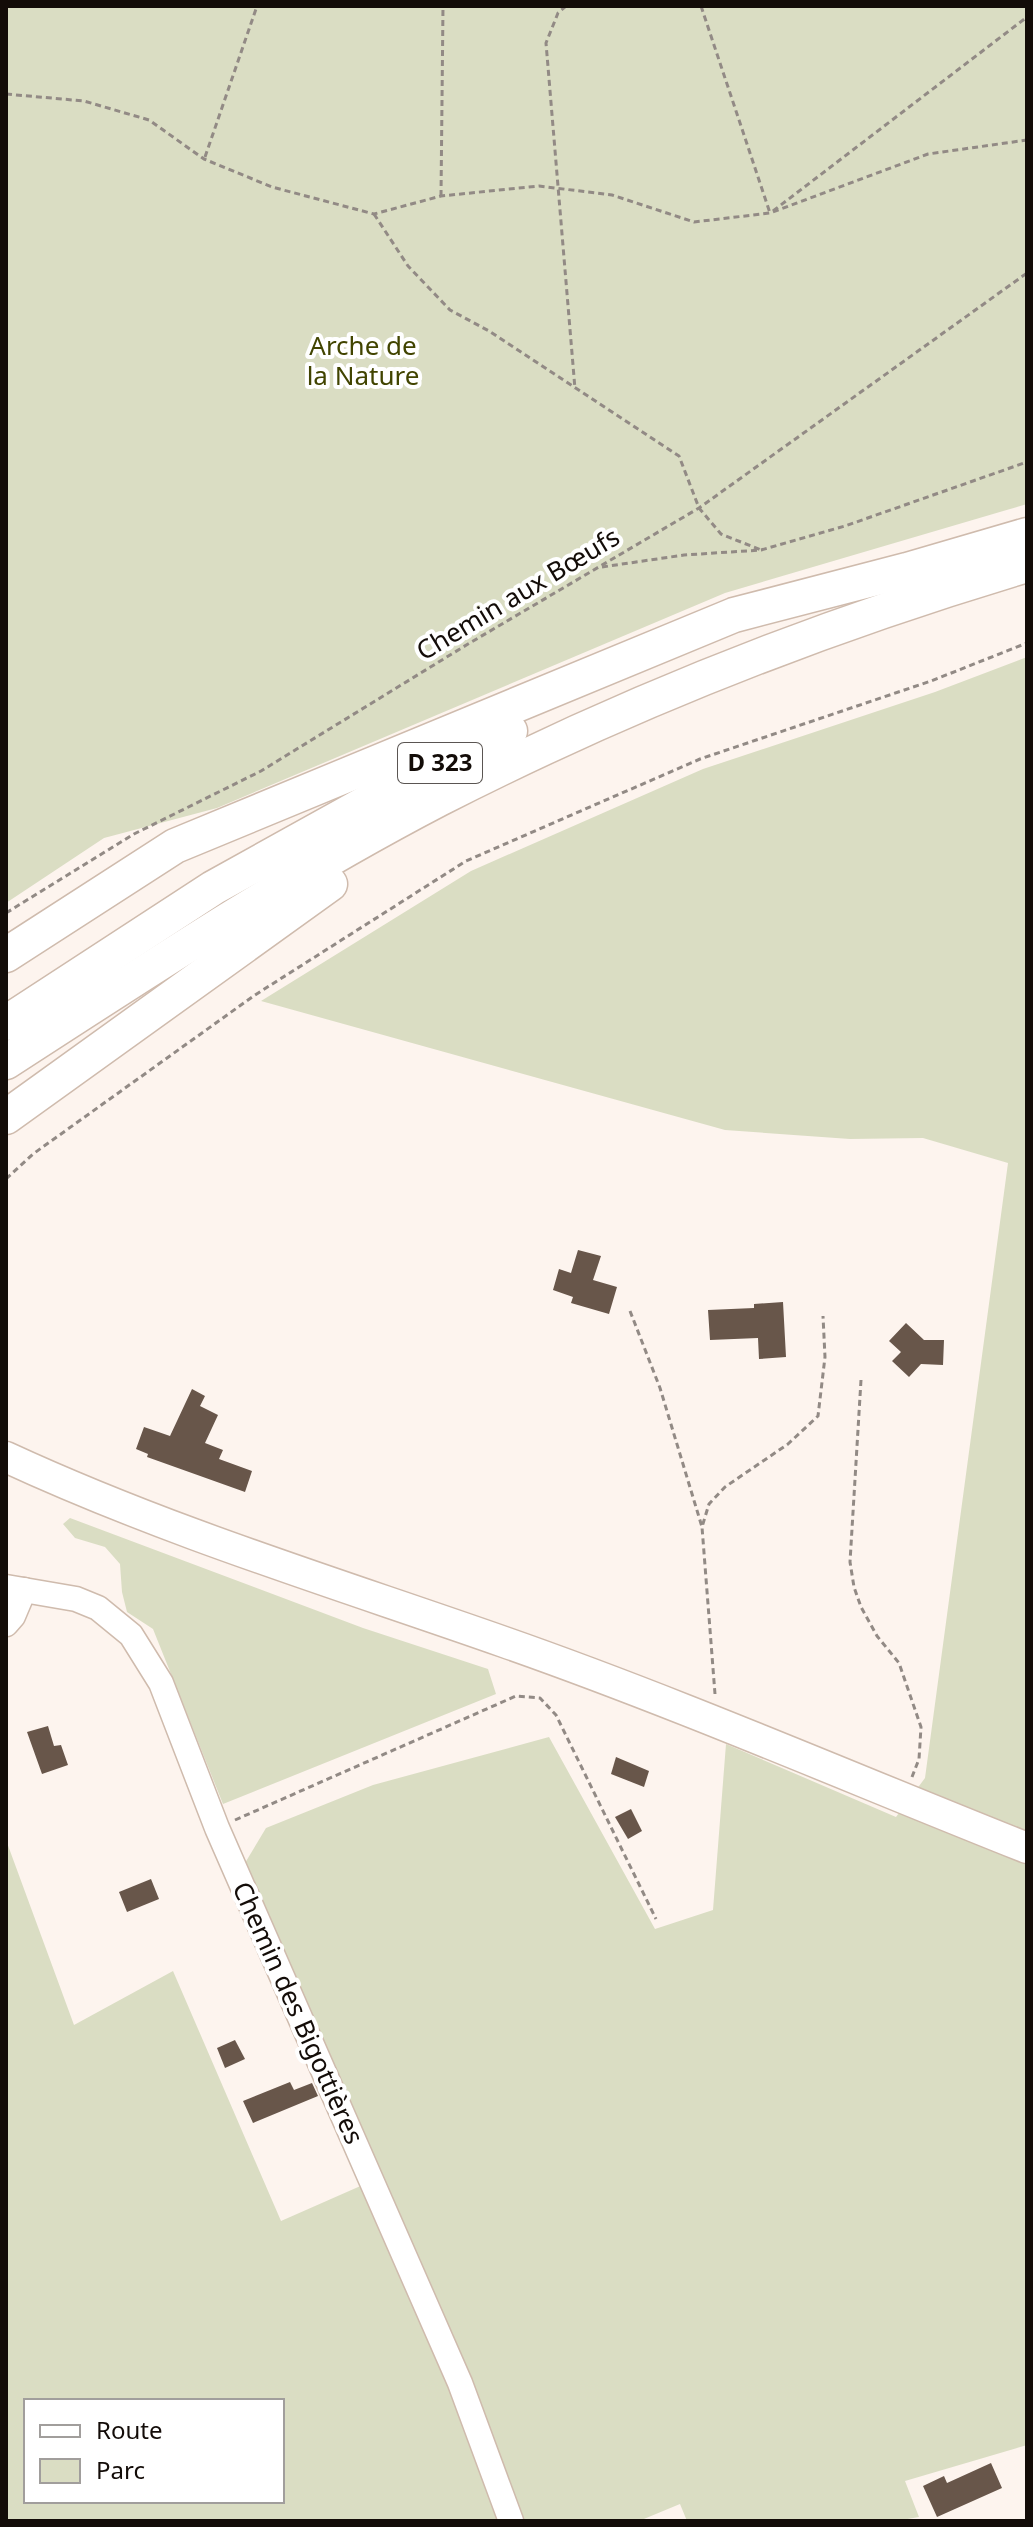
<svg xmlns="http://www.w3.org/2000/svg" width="1033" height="2527" font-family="'Noto Sans',sans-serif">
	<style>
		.green { fill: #daddc3; fill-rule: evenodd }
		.building { fill: #68564a }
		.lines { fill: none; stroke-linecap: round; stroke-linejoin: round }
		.minor-casing { stroke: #cfbbad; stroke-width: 27 }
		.major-casing { stroke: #cfbbad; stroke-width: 33 }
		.highway-casing { stroke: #cfbbad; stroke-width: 37 }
		.path { stroke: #928a85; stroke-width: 3; stroke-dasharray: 6 4; stroke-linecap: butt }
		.minor { stroke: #fff; stroke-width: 24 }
		.major { stroke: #fff; stroke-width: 30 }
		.highway { stroke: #fff; stroke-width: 34 }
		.labels { text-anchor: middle; stroke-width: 8; stroke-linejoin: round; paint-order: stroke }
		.shield { fill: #fff; stroke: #5a5552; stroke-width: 2 }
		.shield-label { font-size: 24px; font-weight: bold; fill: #130c08 }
		.park-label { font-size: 26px; fill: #414400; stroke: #fff }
		.street-label { font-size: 26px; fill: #130c08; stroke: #fff }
	</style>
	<rect width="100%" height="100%" fill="#fdf4ee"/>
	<!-- green -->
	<g class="green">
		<path d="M6,6H1027V504L725,593L217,808L104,838L6,903Z"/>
		<path d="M1027,657V2445L905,2481L919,2517L896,2521H687L680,2504L639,2521H521L245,1863L266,1828L373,1785L549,1737L655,1929L713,1910L726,1744L896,1817L925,1778L1008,1163L923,1138L850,1139L725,1130L261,1001L471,871L703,769L935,692Z"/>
		<path d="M70,1518L363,1628L488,1669L496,1694L223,1804L153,1629L127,1612L122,1592L120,1564L105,1547L75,1538L63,1524Z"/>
		<path d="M6,1840L74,2025L173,1971L281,2221L365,2184L504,2521H6ZM26,2401H282V2501H26Z"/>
	</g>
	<!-- building -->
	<g class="building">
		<path d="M578,1250L601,1256L593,1280L617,1287L609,1314L571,1303L573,1297L553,1290L559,1269L571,1273Z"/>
		<path d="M783,1302L786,1357L759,1359L758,1338L710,1340L708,1310L754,1308V1304Z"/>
		<path d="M906,1323L924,1340H944L943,1365L921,1364L909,1377L892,1361L901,1352L889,1341Z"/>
		<path d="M192,1389L205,1396L200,1406L218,1415L205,1443L223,1450L219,1459L252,1471L245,1492L147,1457L148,1454L136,1449L144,1427L170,1436Z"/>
		<path d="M48,1726L54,1746L61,1745L68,1765L42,1774L27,1732Z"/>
		<path d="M616,1757L649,1771L644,1787L611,1774Z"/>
		<path d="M631,1809L642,1831L628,1839L615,1817Z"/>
		<path d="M151,1879L159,1899L127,1912L119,1892Z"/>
		<path d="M235,2040L245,2059L225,2068L217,2048Z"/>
		<path d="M290,2082L294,2090L312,2083L318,2096L253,2123L243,2101Z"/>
		<path d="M991,2463L1002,2488L937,2517L923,2486L944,2476L947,2483Z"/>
	</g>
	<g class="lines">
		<defs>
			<g id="minor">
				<path d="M6,1587L76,1599L98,1608L131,1635L161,1683L217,1828L460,2383L511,2521"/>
				<path d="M6,1624L13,1616L24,1590"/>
			</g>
			<path id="major" d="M6,1457C168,1532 336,1583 504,1642C681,1704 853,1779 1027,1848"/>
			<g id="highway">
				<path d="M6,955L175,846L734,615L907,570L1027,535"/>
				<path d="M6,1023L213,888L422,772L510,731"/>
				<path d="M6,1062C148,970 289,877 439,799C627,703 825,625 1027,565"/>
				<path d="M6,1117L330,884"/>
			</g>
		</defs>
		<!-- minor casing -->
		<use href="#minor" class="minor-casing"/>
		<!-- major casing -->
		<use href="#major" class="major-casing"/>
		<!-- highway casing -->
		<use href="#highway" class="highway-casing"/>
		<!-- path -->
		<g class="path">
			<path d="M566,6L558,13L546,43L575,389"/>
			<path d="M701,6L770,213"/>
			<path d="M6,94L84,101L149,120L204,159L272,187L374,214L441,196L539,186L612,195L694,222L770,213L928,154L1027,140"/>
			<path d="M205,157L257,6"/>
			<path d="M441,196L443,6"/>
			<path d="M773,211L1027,17"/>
			<path d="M374,214L408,266L450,310L489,331L679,456L699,508L721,534L761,550"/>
			<path d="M602,567L684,555L761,550L845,526L1027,462"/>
			<path d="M6,913L134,834L261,771L468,644L699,508L1027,273"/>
			<path d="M6,1179L33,1154L255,995L466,861L700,759L931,681L1027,643"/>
			<path d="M630,1311L660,1388L702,1527"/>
			<path d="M861,1380L850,1562L854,1587L861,1607L877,1636L899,1663L921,1727L919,1759L912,1777"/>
			<path d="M715,1694L702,1527L709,1504L725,1487L788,1444L818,1416L825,1357L823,1316"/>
			<path d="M235,1820L516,1696L540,1698L556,1715L656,1919"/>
		</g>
		<!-- minor -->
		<use href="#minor" class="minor"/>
		<!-- major -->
		<use href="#major" class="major"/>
		<!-- highway -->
		<use href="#highway" class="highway"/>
	</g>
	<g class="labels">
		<!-- shield labels -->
		<rect class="shield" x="398" y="743" width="84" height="40" rx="6"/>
		<g class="shield-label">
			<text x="440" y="771">D 323</text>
		</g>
		<!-- park labels -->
		<g class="park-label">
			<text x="363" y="355">Arche de<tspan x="363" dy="30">la Nature</tspan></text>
		</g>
		<!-- street labels -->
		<g class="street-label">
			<text transform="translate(518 594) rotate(-31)" y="9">Chemin aux Bœufs</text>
			<text transform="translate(298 2013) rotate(66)" y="9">Chemin des Bigottières</text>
		</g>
	</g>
	<!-- border -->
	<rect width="1033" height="2527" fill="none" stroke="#130c08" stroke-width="16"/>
	<!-- legend -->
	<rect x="24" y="2399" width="260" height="104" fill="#ffffff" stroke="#a19e9c" stroke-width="2"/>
	<rect x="40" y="2425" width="40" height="12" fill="#ffffff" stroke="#a19e9c" stroke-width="2"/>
	<text x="96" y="2439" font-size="24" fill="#130c08">Route</text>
	<rect x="40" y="2459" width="40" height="24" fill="#daddc3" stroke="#a19e9c" stroke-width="2"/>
	<text x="96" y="2479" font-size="24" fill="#130c08">Parc</text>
</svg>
